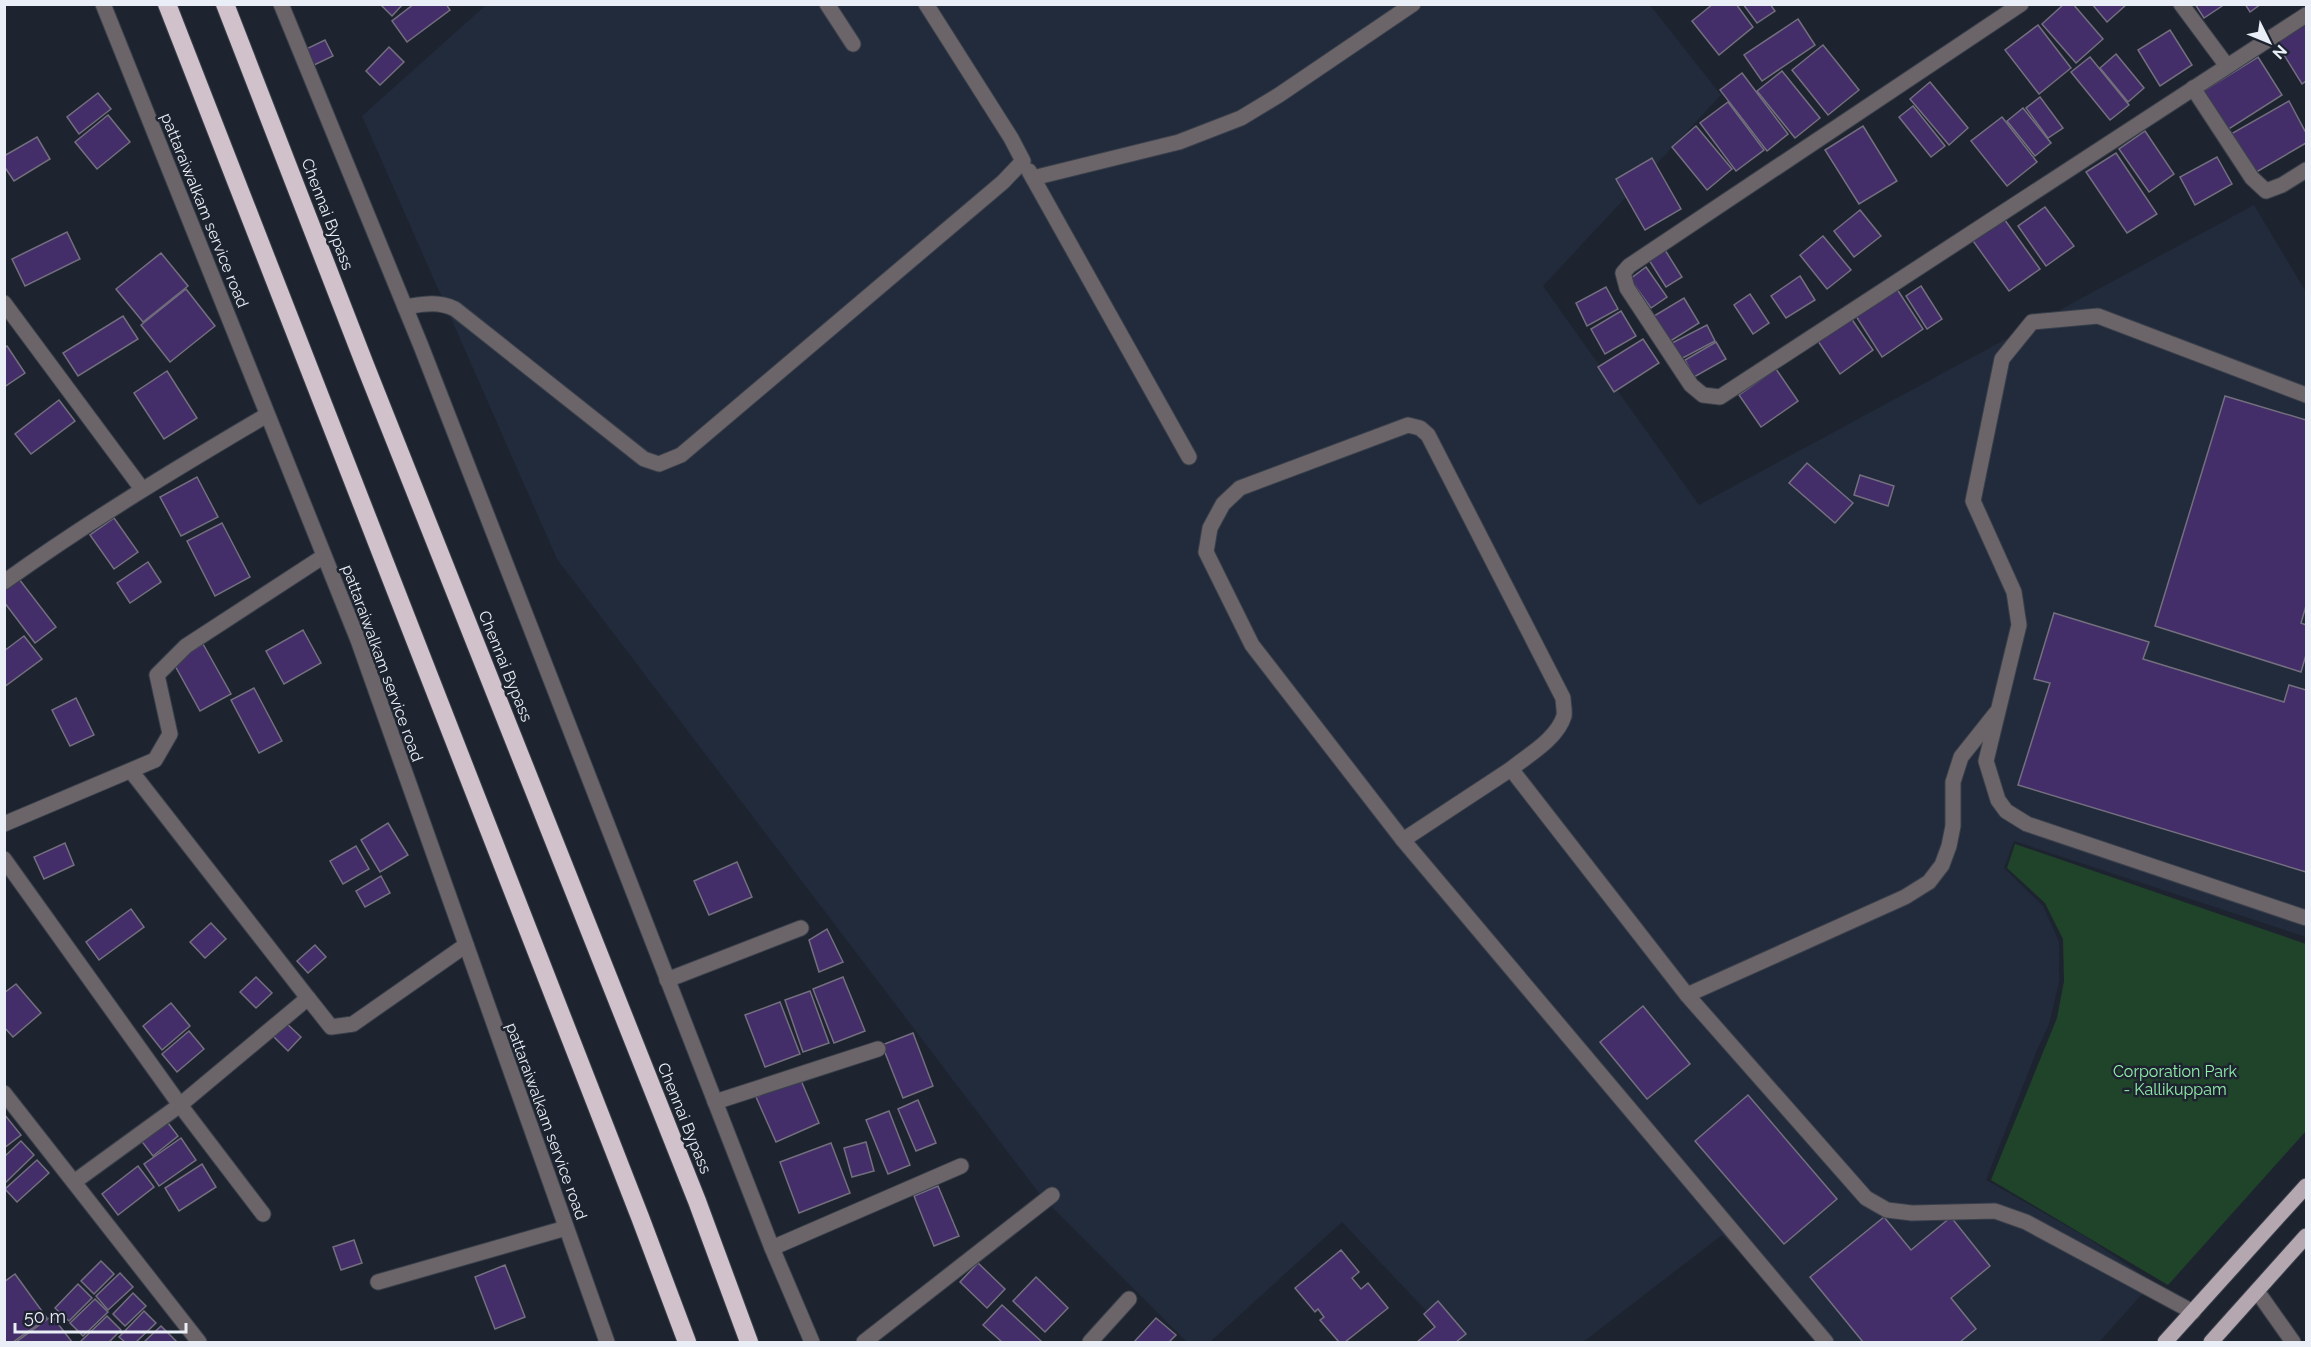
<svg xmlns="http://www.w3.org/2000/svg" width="2311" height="1347" font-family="Raleway,sans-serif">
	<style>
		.built { fill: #222b3c }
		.green { fill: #20442a }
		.building { fill: #432e69; stroke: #736f7e; stroke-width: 1.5 }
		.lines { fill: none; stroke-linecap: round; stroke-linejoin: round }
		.minor-casing { stroke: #3a404b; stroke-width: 17 }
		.major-casing { stroke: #3a404b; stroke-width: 17 }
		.highway-casing { stroke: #3a404b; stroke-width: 20 }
		.minor { stroke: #6b6569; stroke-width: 15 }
		.major { stroke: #b4a7af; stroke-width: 15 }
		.highway { stroke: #d1c1cb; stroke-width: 18 }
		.labels { text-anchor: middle; stroke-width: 5; stroke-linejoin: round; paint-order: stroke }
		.street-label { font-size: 16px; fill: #eaeef6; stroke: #1d242f }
		.park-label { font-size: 16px; fill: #92efab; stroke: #1d242f }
	</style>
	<rect width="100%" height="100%" fill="#1d242f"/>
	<!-- built -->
	<path class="built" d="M486,5H1650L1721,95L1543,286L1699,505L2254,205L2306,292V937L2014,841L2004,868L2043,906L2059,942V982L2049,1024L2037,1050L1986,1180L2086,1237L2153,1282L2099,1342H1835L1722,1235L1583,1342H1456L1342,1222L1210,1342H1187L1042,1197L557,559L362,116Z"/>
	<!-- green -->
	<path class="green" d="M2015,844L2306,944V1131L2168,1285L1991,1180L2057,1018L2064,981L2063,939L2045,903L2007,868Z"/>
	<!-- building -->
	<g class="building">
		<path d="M380,4H403L392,16Z"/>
		<path d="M414,4H446L450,10L407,42L392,21Z"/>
		<path d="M1713,4H1736L1753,27L1719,55L1692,21Z"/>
		<path d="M1743,4H1770L1775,11L1757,23Z"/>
		<path d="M2064,4H2073L2103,39L2076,63L2042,24Z"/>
		<path d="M2092,4H2127L2107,22Z"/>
		<path d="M2195,4H2225L2204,18Z"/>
		<path d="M2245,4H2261L2250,12Z"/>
		<path d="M1798,19L1815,45L1762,81L1744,55Z"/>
		<path d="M2306,23V81L2302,84L2276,42Z"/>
		<path d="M2038,25L2071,68L2039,94L2005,50Z"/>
		<path d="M2170,30L2192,65L2160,86L2138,50Z"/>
		<path d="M325,40L333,56L312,66L304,50Z"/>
		<path d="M1823,45L1859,90L1828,115L1792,70Z"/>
		<path d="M389,47L404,62L380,85L366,71Z"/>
		<path d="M2116,54L2144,88L2128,102L2100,68Z"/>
		<path d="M2090,57L2129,105L2110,120L2071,72Z"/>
		<path d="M2258,57L2282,95L2224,132L2200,93Z"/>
		<path d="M1782,71L1820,118L1795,138L1757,91Z"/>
		<path d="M1742,73L1788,134L1767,151L1720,90Z"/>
		<path d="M1930,82L1968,128L1949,145L1910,99Z"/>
		<path d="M98,93L111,109L79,134L67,117Z"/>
		<path d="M2040,97L2063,128L2048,138L2026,108Z"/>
		<path d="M2289,101L2306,133V143L2253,174L2231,134Z"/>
		<path d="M1728,102L1764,150L1736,171L1700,123Z"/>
		<path d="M1913,106L1945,146L1931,157L1899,117Z"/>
		<path d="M2023,108L2051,143L2035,156L2007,121Z"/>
		<path d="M108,115L130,142L97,169L75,142Z"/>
		<path d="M2002,117L2037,162L2007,186L1971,141Z"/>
		<path d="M1696,126L1732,169L1707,190L1672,147Z"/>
		<path d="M1863,126L1897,181L1859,204L1825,150Z"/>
		<path d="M2145,131L2174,174L2149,192L2119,149Z"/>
		<path d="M37,137L50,159L14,181L4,166V156Z"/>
		<path d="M2116,153L2157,214L2127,233L2086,172Z"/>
		<path d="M2217,157L2232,184L2195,205L2180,177Z"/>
		<path d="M1652,158L1681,209L1645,230L1616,179Z"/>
		<path d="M2045,207L2074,246L2046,266L2018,226Z"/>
		<path d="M1860,210L1881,236L1854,257L1834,231Z"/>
		<path d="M2002,216L2040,269L2009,291L1971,238Z"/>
		<path d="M67,232L80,259L25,286L12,259Z"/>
		<path d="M1823,236L1851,270L1827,289L1800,255Z"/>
		<path d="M1665,250L1682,277L1666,287L1649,260Z"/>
		<path d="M161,253L188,286L143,322L116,289Z"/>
		<path d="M1646,267L1667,297L1651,308L1630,279Z"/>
		<path d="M1800,276L1815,300L1786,318L1771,296Z"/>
		<path d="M1895,286L1923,329L1882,357L1854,313Z"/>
		<path d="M1921,286L1942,319L1927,329L1906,296Z"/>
		<path d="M1606,287L1618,309L1587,326L1576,303Z"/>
		<path d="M186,289L215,326L170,362L141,325Z"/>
		<path d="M1750,294L1769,323L1753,334L1734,305Z"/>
		<path d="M1684,298L1699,323L1669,342L1654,316Z"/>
		<path d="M1621,311L1636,336L1605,354L1591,329Z"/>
		<path d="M123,316L138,339L78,376L63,353Z"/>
		<path d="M1851,318L1873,350L1840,374L1818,341Z"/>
		<path d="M1707,325L1715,341L1679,360L1670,344Z"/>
		<path d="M1643,339L1659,363L1614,392L1598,367Z"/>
		<path d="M1716,342L1726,359L1694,377L1685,360Z"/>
		<path d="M7,346L25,373L4,387V348Z"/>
		<path d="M1776,369L1798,401L1761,427L1739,395Z"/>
		<path d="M167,371L197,418L164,439L134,393Z"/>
		<path d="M2225,396L2306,420V606L2301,623L2306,625V655L2301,672L2155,626Z"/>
		<path d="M59,400L75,421L31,454L15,434Z"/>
		<path d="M1807,463L1853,503L1835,523L1789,483Z"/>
		<path d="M1860,475L1894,486L1888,506L1854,495Z"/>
		<path d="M197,477L218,517L181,536L160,497Z"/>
		<path d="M114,518L138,552L114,569L90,535Z"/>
		<path d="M222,523L250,577L215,596L187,541Z"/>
		<path d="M148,562L161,582L130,603L117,583Z"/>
		<path d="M19,579L56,627L35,643L4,602V590Z"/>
		<path d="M2054,613L2149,642L2143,659L2284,702L2289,685L2306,690V872L2018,785L2050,683L2034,679Z"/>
		<path d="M303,630L321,663L284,684L266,651Z"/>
		<path d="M24,636L42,659L4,687V651Z"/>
		<path d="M203,644L231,694L200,711L173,662Z"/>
		<path d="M254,688L282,741L259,753L231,700Z"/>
		<path d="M76,698L94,735L70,746L52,710Z"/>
		<path d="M388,823L408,855L380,872L361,840Z"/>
		<path d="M65,843L74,865L44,879L34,857Z"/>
		<path d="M356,846L369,869L343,884L330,861Z"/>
		<path d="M737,862L752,897L709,915L694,881Z"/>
		<path d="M381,876L390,893L365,907L356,891Z"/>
		<path d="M131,909L144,927L99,960L86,942Z"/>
		<path d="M211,923L226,939L205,958L190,942Z"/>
		<path d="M827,929L843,962L819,972L809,940Z"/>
		<path d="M315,945L326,957L308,973L297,961Z"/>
		<path d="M256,977L272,993L256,1008L240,992Z"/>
		<path d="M843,977L865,1031L834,1043L813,989Z"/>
		<path d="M16,984L41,1013L13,1037L4,1027V993Z"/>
		<path d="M810,991L829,1043L803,1052L785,1000Z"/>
		<path d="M780,1002L800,1054L765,1067L745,1015Z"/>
		<path d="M171,1003L190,1026L162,1050L143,1026Z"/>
		<path d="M1643,1006L1690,1064L1647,1099L1600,1042Z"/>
		<path d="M284,1021L301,1037L288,1051L271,1034Z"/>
		<path d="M189,1031L204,1049L177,1072L162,1054Z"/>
		<path d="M913,1033L933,1086L903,1098L882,1045Z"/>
		<path d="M800,1078L819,1123L776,1142L756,1097Z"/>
		<path d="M1748,1095L1837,1199L1784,1244L1695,1141Z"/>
		<path d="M918,1100L936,1143L916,1151L898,1109Z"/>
		<path d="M889,1111L910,1165L888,1174L866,1120Z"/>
		<path d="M4,1114L21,1135L4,1148Z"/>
		<path d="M165,1119L178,1136L153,1156L140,1139Z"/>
		<path d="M181,1138L196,1160L159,1186L144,1164Z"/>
		<path d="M21,1141L34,1155L4,1184V1157Z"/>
		<path d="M866,1142L874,1171L852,1177L844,1148Z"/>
		<path d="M831,1143L850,1193L799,1213L780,1162Z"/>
		<path d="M37,1160L49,1173L17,1202L5,1189Z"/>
		<path d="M202,1164L216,1187L179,1211L165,1188Z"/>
		<path d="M138,1166L154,1187L118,1215L102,1194Z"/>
		<path d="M938,1186L959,1236L934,1246L914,1196Z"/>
		<path d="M1884,1217L1911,1250L1951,1217L1990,1266L1951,1298L1976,1329L1960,1342H1863L1810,1277Z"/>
		<path d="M354,1240L362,1263L341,1270L333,1247Z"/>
		<path d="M1341,1250L1359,1272L1352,1278L1361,1289L1368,1283L1388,1308L1345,1342H1339L1320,1320L1324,1317L1318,1309L1315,1312L1295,1288Z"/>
		<path d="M101,1261L114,1274L94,1294L81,1281Z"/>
		<path d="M978,1263L1005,1289L987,1308L960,1282Z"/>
		<path d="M505,1265L525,1317L495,1329L475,1277Z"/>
		<path d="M120,1273L133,1287L108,1310L96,1296Z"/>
		<path d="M15,1274L47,1318L13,1342H5L4,1282Z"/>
		<path d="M1036,1277L1068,1308L1045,1332L1013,1301Z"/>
		<path d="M78,1284L92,1298L69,1321L55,1308Z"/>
		<path d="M133,1293L146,1306L125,1326L113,1314Z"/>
		<path d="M95,1299L108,1312L83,1336L70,1323Z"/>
		<path d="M1438,1301L1466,1334L1456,1342H1417L1435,1327L1424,1314Z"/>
		<path d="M1002,1305L1042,1342H1002L983,1325Z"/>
		<path d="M144,1311L156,1323L136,1342H125L119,1337Z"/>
		<path d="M52,1316L72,1342H16Z"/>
		<path d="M107,1316L121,1330L109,1342H80Z"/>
		<path d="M1156,1318L1176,1335L1169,1342H1134Z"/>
		<path d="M161,1326L177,1342H144Z"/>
	</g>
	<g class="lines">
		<defs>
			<g id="minor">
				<path d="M103,4L358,640L607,1342"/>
				<path d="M281,4L421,346L772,1248L812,1342"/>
				<path d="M827,4L853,44"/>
				<path d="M2021,4L1629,266L1623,273L1627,288L1691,385L1703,395L1720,397L2306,15"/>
				<path d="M2181,4L2227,66"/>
				<path d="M2193,88L2252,178L2266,191L2282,185L2306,170"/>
				<path d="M1029,171L1189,457"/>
				<path d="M1033,178L1179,142L1241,118L1279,95L1413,4"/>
				<path d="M4,303L142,489"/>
				<path d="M405,307C424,304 438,301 455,309L644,459L659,464L681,455L1003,182L1023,161L1011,138L926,4"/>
				<path d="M2306,395L2098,316L2032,322L2002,359L1973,501L2014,592L2019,625L1986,761L1998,800L2006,811L2027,824L2306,918"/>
				<path d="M4,582C89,521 177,468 267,415"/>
				<path d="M1511,769C1528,755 1557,739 1564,716C1565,711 1563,703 1563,698L1428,435L1420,428L1408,425L1240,488L1223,504L1210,528L1206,552L1252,645L1403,840L1826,1342"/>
				<path d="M131,771L308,998"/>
				<path d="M4,824L155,760L170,734L157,675L186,646L324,556"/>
				<path d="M1403,840L1511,769L1687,995L1866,1198L1887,1210L1912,1213L1995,1211L2026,1222L2193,1312"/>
				<path d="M4,859L180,1105L263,1214"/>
				<path d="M667,980L801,928"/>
				<path d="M1687,995L1905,897L1929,882L1942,865L1949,846L1953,826V782L1961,757L1996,713"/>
				<path d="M4,1093L199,1342"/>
				<path d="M715,1102L878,1049"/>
				<path d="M74,1182L180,1105L308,998L331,1027L353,1024L466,945"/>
				<path d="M772,1248L961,1166"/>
				<path d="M378,1282L566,1228"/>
				<path d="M2257,1291L2293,1342"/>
				<path d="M864,1342L1052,1195"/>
				<path d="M1090,1342L1129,1299"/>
			</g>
			<g id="major">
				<path d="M2165,1342L2306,1186"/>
				<path d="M2211,1342L2306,1236"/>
			</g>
			<g id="highway">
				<path d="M167,4L640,1217L687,1342"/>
				<path d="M225,4L365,365L697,1201L749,1342"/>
			</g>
		</defs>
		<!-- minor casing -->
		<use href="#minor" class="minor-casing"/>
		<!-- major casing -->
		<use href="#major" class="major-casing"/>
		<!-- highway casing -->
		<use href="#highway" class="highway-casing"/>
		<!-- minor -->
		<use href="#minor" class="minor"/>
		<!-- major -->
		<use href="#major" class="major"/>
		<!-- highway -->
		<use href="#highway" class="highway"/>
	</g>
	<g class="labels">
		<!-- street labels -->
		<g class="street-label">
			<text transform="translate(205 210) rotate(68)" y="6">pattaraiwalkam service road</text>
			<text transform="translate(328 214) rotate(69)" y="6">Chennai Bypass</text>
			<text transform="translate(383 663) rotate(70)" y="6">pattaraiwalkam service road</text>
			<text transform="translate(506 666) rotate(68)" y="6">Chennai Bypass</text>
			<text transform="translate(685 1118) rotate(68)" y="6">Chennai Bypass</text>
			<text transform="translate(547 1121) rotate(70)" y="6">pattaraiwalkam service road</text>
		</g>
		<!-- park labels -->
		<g class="park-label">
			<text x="2175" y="1077">Corporation Park<tspan x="2175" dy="18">- Kallikuppam</tspan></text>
		</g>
	</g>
	<!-- border -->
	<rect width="2311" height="1347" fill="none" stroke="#eaeef6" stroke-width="12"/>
	<!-- north arrow -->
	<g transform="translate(2269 42) rotate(133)" stroke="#1d242f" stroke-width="4.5" paint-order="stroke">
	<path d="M0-4.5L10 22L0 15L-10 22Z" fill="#eaeef6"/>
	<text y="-9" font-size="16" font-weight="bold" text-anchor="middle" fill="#eaeef6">N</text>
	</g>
	<!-- scale -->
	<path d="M15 1323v9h171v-9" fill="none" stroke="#eaeef6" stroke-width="3"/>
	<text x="24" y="1323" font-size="18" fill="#eaeef6" stroke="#1d242f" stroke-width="4.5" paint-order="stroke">50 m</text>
</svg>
